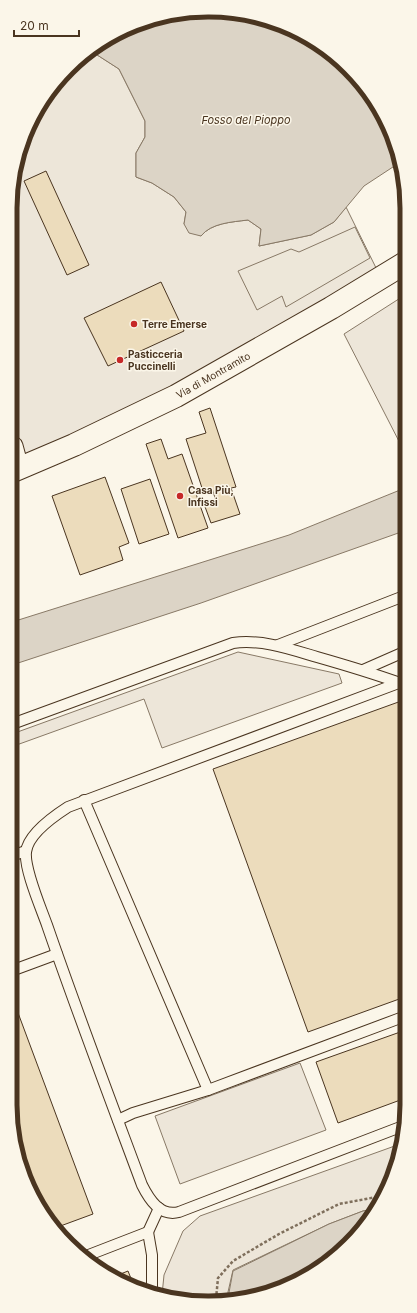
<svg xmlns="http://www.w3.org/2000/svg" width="417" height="1313" font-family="Inter,sans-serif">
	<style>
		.green { fill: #ede6d9; stroke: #887966 }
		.parking { fill: #ede7d9; stroke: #887966 }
		.water { fill: #dcd4c6; stroke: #887966 }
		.building { fill: #ecdcbc; stroke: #4a3520 }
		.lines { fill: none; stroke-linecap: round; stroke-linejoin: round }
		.service-casing { stroke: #4a3520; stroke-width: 12 }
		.minor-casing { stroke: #4a3520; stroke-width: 21 }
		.secondary-casing { stroke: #4a3520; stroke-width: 24 }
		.path { stroke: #7f6f5c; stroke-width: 2.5; stroke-dasharray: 3 2; stroke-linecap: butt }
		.service { stroke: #fbf6e9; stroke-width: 10 }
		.minor { stroke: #fbf6e9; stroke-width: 19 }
		.secondary { stroke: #fbf6e9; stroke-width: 22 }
		.poi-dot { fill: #c62828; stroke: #fbf6e9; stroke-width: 1.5 }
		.labels { text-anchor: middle; stroke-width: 3; stroke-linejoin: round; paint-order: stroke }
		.poi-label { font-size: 10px; font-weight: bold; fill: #4a3520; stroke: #fbf6e9; text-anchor: start }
		.street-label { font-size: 10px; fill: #4a3520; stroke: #fbf6e9 }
		.water-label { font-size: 11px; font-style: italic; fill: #4a3520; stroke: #fbf6e9 }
		.rim { fill: none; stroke: #4a3520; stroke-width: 5 }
	</style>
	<rect width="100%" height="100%" fill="#fbf6e9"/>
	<!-- green -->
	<g class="green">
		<path d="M91,51L119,69L145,121V137L136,153V177L152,183L174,197L186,212L184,224L201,236C211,223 232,222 248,220L261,229L259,246L311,235L334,222L346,207L381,278L19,468L13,446L14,170L44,98Z"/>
		<path d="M405,295V453L344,334Z"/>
		<path d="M238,652L339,674L342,683L162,748L144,699L11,747L12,734Z"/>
		<path d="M300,1063L326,1130L180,1184L155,1116Z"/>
		<path d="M403,1143L376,1209L363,1211L329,1224L233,1270L228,1292V1298L183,1301L162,1295L164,1275L183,1231L200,1216Z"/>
	</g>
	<!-- parking -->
	<path class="parking" d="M355,227L370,258L286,307L282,296L257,310L238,271L291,249L299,252Z"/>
	<!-- water -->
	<g class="water">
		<path d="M170,14H247L308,37L358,77L387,121L399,163L364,186L334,222L311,235L259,246L261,229L248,220C232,222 211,223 201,236L189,233L184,224L186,212L174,197L152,183L136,177V153L145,137V121L119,69L91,51L98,43Z"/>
		<path d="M405,488L404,531L201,603L12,665V622L289,535Z"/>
		<path d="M376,1209L374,1215L329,1262L260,1296L228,1298L233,1271L329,1224L363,1211Z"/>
	</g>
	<!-- building -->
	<g class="building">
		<path d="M46,171L89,265L67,275L24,181Z"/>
		<path d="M161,282L184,331L108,366L84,318Z"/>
		<path d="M210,408L236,487L231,488L240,514L211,523L204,504L216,501L212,488L203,491L186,439L206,433L199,412Z"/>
		<path d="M161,439L168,459L182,454L208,528L178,538L146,444Z"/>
		<path d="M105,477L129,543L119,547L123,560L80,575L52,496Z"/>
		<path d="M150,479L169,534L139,544L121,489Z"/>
		<path d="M404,700L403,1003L402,998L308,1032L213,769Z"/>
		<path d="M10,994H11L93,1214L55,1228L25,1180L10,1104Z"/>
		<path d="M403,1031V1099L338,1123L316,1062Z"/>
		<path d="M128,1271L134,1286L121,1282L113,1277Z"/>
	</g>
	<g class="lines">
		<defs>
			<g id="service">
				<path d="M278,645L404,596"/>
				<path d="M363,670L404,652"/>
				<path d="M12,724L233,643C262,639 290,649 317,657C345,665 372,673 400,683"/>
				<path d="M84,800L208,1090"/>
				<path d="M11,856L26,851"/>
				<path d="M11,971L57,954"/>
				<path d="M118,1120L133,1113L208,1090L403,1017"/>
				<path d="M403,1126L179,1212C160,1217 149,1199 142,1185C110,1099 77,1012 47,925C41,908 24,869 26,852C28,834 54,816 68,807L404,681"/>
				<path d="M148,1232L159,1208"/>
				<path d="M86,1256L148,1232L152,1255V1292"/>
			</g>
			<path id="minor" d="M13,446L19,468"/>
			<g id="secondary">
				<path id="s1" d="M13,471L74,445L176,396L331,308L405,263"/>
			</g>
		</defs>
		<!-- service casing -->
		<use href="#service" class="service-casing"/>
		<!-- minor casing -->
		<use href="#minor" class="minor-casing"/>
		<!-- secondary casing -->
		<use href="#secondary" class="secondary-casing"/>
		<!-- path -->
		<path class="path" d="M216,1299L218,1278L233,1261L279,1234L339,1204L382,1196"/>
		<!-- service -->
		<use href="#service" class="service"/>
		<!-- minor -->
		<use href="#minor" class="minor"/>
		<!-- secondary -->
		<use href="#secondary" class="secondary"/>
	</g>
	<!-- markers -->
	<g class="poi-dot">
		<circle cx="134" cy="324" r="4"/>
		<circle cx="120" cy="360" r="4"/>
		<circle cx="180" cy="496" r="4"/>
	</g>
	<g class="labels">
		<!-- poi labels -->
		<g class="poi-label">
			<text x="142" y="328">Terre Emerse</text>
			<text x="128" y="358">Pasticceria<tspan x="128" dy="12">Puccinelli</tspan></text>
			<text x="188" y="494">Casa Più,<tspan x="188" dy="12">Infissi</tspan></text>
		</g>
		<!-- street labels -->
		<g class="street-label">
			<text dy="4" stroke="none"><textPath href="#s1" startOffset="222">Via di Montramito</textPath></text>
		</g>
		<!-- water labels -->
		<g class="water-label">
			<text x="246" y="124">Fosso del Pioppo</text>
		</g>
	</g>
	<!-- crop -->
	<path d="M0 0H417V1313H0ZM208 17H209A191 191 0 0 1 400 208V1105A191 191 0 0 1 209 1296H208A191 191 0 0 1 17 1105V208A191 191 0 0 1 208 17Z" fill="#fbf6e9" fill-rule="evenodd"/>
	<path class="rim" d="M208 17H209A191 191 0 0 1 400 208V1105A191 191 0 0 1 209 1296H208A191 191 0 0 1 17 1105V208A191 191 0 0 1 208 17Z"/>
	<!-- scale -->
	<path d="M14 30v6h65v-6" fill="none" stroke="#4a3520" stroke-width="2"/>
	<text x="20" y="30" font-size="12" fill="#4a3520" stroke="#fbf6e9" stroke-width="3" paint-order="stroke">20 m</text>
</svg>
